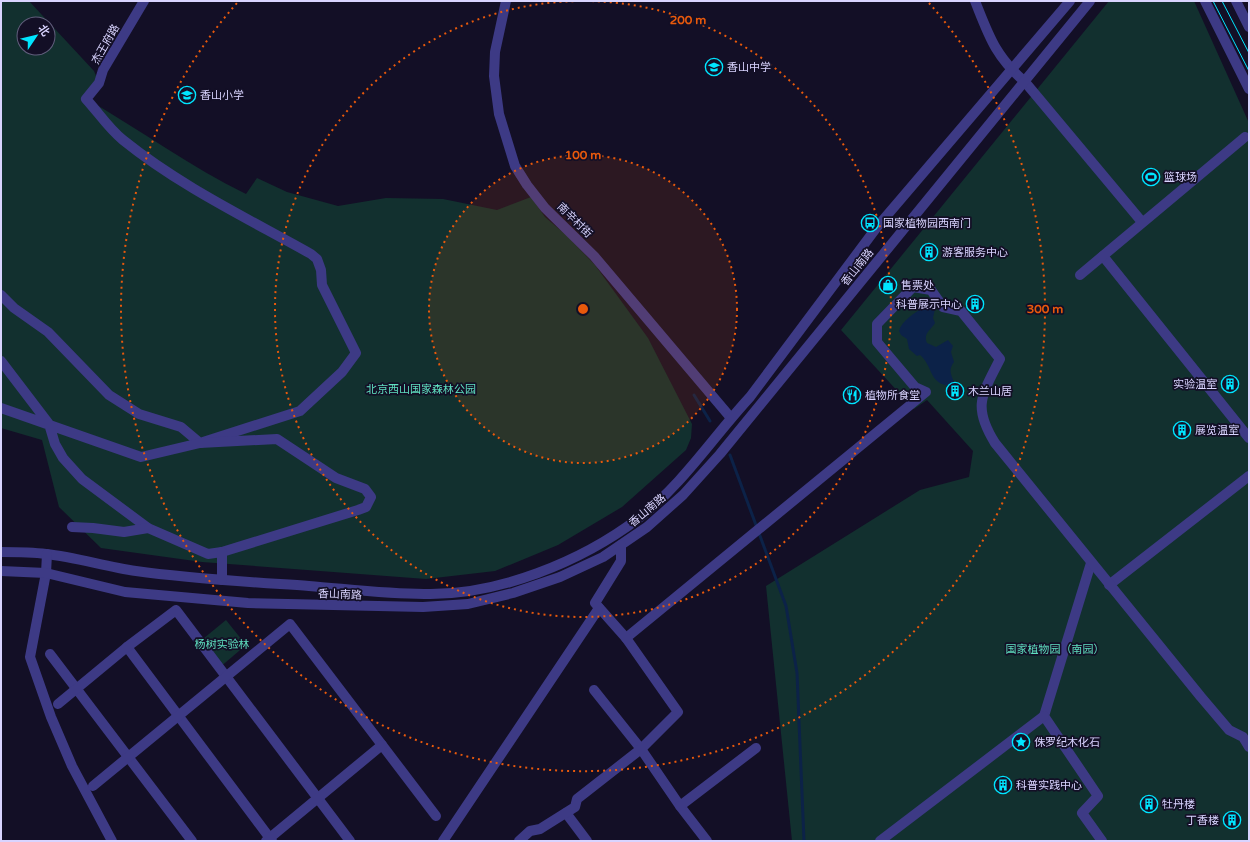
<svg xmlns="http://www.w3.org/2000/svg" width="1250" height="842" font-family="'Varela Round','Noto Sans SC',sans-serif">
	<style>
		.green { fill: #12302f; fill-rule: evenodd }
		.water { fill: #0c2248 }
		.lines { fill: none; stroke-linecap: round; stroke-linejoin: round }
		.stream { stroke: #0c2248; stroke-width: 3 }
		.minor { stroke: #3d3a85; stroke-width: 10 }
		.tram { stroke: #00e5ff; stroke-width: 1 }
		.ring { fill: none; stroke: #e8590c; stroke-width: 2; stroke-dasharray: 2 4 }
		.labels { text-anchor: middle; stroke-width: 3.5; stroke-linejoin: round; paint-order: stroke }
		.street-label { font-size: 11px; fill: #d9d4ff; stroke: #130f26 }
		.poi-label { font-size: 11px; fill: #d9d4ff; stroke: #130f26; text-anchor: start }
		.park-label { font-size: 11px; fill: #5fe0c0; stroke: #130f26 }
		.centre { fill: #e8590c; stroke: #130f26; stroke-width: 2 }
		.ring-label { font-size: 12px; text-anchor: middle; font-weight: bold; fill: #e8590c; stroke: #130f26; stroke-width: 3.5; stroke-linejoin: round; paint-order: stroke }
	</style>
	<rect width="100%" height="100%" fill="#130f26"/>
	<!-- green -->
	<g class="green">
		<path d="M1,1H29L94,71L99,83L87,99C140,130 191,167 246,194L257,178L287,192L338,206L386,198L443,199L497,210L531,197L545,217L566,235L595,265L648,338L692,424L691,438L686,450L622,507L558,545L495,571L426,579L202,562L101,548L59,507L42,440L1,428ZM24,24H48V48H24Z"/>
		<path d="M1109,1H1194L1249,123V841H792L766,586L920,490L969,477L973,451L927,400L914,409L841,330Z"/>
		<path d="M226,620L246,645L219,668L198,643Z"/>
	</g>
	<!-- water -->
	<path class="water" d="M924,307L935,309L933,318L935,323C931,330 923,333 927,343L936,347L948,340L953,346L951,352L954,362C948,370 951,374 954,382L951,386C928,384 934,367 920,355L917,356L909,349L907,339L901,335L899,331C902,320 915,313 924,307Z"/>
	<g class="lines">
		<!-- stream -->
		<g class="stream">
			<path d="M694,395L710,421"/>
			<path d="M730,455L786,606L797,673L804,841"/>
		</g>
		<!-- minor -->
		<g class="minor">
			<path d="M506,1L495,52L494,76L499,114L515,166L527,185L545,208L594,256L731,418"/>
			<path d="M975,1C989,36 995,56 1025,82L1142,222"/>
			<path d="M1205,1L1249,89"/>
			<path d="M1236,1L1249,27"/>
			<path d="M1103,256L1249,438"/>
			<path d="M1080,275L1245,137"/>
			<path d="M1,295L14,308L48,332L109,395L139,414L181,427L200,443L300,411L342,372L356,353L322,285L321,270L317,259L311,254C247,218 180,186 123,140C109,129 98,112 86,99L99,83L103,70L144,1"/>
			<path d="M1,361L49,424L55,444L63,458L82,479L148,528L208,554L222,552L358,510L366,507L371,497L365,489L336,478L277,439L200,443L141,457L1,408"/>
			<path d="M72,527L93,528L124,532L148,528"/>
			<path d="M1,552C16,552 31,552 46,554C76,557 106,567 136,571C193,579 251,582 309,586C347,589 386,594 424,594C497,596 581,562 639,518C683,484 713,437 750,397L877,227L1070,1"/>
			<path d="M47,554L46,573L30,657L51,717L72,766L112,841"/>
			<path d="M1091,563L1044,716L1098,796L1082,813L1102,841"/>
			<path d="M1,571L46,573L125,592L248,603L423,607L468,604L513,593L560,577L603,557L647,527L683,495L720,454L1090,1"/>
			<path d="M222,580V552"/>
			<path d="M1109,585L1249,476"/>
			<path d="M626,638L926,392L915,387L877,342V324L913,287L931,290L943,307L961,311L1000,359C982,395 972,406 995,443L1201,697L1229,730L1243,737L1249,747"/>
			<path d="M127,647L272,841"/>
			<path d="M50,654L192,841"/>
			<path d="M594,690L641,749L680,806L707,841"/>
			<path d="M58,704L127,647L176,610L350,841"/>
			<path d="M93,786L290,624L436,816"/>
			<path d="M680,806L756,748"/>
			<path d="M566,813L587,841"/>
			<path d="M266,841L382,745"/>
			<path d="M443,841L599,608"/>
			<path d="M519,841L530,831L540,829L575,807L577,799L641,749L678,712L626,638L595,603L621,561V545"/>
			<path d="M880,841L1044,716"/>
		</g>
		<!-- tram -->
		<g class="tram">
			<path d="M1213,1L1249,71"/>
			<path d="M1222,1L1249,53"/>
		</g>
	</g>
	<!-- distance rings -->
	<circle cx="583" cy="309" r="154" fill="#e8590c" fill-opacity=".12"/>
	<g class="ring">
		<circle cx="583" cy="309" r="154"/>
		<path d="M586 1A308 308 0 1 1 580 1"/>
		<path d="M929 3A462 462 0 1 1 237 3"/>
	</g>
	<!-- icons -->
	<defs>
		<symbol id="school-ring" viewBox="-11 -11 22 22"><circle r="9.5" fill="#130f26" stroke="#00e5ff" stroke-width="1.5"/><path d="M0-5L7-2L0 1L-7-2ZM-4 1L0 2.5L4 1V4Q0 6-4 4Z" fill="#00e5ff"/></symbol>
		<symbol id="stadium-ring" viewBox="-11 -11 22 22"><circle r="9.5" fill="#130f26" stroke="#00e5ff" stroke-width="1.5"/><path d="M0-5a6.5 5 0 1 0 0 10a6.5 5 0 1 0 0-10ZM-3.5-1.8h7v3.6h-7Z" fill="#00e5ff"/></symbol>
		<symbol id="bus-ring" viewBox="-11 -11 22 22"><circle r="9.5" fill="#130f26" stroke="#00e5ff" stroke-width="1.5"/><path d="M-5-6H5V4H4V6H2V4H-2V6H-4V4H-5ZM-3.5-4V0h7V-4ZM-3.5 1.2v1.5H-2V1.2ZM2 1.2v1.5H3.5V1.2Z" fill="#00e5ff"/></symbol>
		<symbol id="building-ring" viewBox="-11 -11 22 22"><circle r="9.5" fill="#130f26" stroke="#00e5ff" stroke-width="1.5"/><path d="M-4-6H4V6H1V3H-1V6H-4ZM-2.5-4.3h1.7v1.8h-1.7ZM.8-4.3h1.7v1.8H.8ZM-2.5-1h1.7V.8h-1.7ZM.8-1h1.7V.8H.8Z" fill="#00e5ff"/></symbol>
		<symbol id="shop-ring" viewBox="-11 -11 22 22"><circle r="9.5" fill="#130f26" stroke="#00e5ff" stroke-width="1.5"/><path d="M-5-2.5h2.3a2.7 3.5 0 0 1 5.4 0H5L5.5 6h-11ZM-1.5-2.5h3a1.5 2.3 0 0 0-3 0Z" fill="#00e5ff"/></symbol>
		<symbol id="restaurant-ring" viewBox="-11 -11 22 22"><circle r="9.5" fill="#130f26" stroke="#00e5ff" stroke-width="1.5"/><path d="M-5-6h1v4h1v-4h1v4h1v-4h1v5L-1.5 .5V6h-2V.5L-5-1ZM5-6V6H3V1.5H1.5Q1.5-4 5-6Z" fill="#00e5ff"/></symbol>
		<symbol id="sight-ring" viewBox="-11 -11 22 22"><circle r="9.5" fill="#130f26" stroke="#00e5ff" stroke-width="1.5"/><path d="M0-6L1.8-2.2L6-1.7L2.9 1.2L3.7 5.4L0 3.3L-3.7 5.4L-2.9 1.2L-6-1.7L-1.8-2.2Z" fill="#00e5ff"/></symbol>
	</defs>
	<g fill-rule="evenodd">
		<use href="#school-ring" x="704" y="57" width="20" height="20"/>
		<use href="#school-ring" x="177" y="85" width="20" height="20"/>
		<use href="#stadium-ring" x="1141" y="167" width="20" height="20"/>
		<use href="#bus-ring" x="860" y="213" width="20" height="20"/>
		<use href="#building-ring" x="919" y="242" width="20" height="20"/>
		<use href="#shop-ring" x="878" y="275" width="20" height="20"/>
		<use href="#building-ring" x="965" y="294" width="20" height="20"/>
		<use href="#building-ring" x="1220" y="374" width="20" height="20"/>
		<use href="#building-ring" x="945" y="381" width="20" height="20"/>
		<use href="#restaurant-ring" x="842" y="385" width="20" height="20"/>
		<use href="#building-ring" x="1172" y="420" width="20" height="20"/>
		<use href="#sight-ring" x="1011" y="732" width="20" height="20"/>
		<use href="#building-ring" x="993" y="775" width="20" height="20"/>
		<use href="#building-ring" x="1139" y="794" width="20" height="20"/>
		<use href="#building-ring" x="1222" y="810" width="20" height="20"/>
	</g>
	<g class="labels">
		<!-- street labels -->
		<g class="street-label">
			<text transform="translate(105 44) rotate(-60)" y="4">杰王府路</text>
			<text transform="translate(575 220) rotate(45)" y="4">南辛村街</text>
			<text transform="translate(857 267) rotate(-51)" y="4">香山南路</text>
			<text transform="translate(647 510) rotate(-40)" y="4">香山南路</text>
			<text transform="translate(340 594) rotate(2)" y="4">香山南路</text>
		</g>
		<!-- poi labels -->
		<g class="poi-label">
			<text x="727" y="71">香山中学</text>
			<text x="200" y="99">香山小学</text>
			<text x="1164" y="181">篮球场</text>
			<text x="883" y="227">国家植物园西南门</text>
			<text x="942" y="256">游客服务中心</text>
			<text x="901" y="289">售票处</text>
			<text x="962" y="308" text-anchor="end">科普展示中心</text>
			<text x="1217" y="388" text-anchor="end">实验温室</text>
			<text x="968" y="395">木兰山居</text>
			<text x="865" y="399">植物所食堂</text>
			<text x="1195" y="434">展览温室</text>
			<text x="1034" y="746">侏罗纪木化石</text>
			<text x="1016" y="789">科普实践中心</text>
			<text x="1162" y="808">牡丹楼</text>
			<text x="1219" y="824" text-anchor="end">丁香楼</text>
		</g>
		<!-- park labels -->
		<g class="park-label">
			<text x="421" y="393">北京西山国家森林公园</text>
			<text x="222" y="648">杨树实验林</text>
			<text x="1055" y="653">国家植物园（南园）</text>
		</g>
	</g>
	<circle cx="583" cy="309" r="6" class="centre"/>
	<g class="ring-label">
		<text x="688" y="24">200 m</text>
		<text x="583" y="159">100 m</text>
		<text x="1045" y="313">300 m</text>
	</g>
	<!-- border -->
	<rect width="1250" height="842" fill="none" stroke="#d9d4ff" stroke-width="4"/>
	<!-- north arrow -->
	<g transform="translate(36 36) rotate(55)"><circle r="19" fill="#130f26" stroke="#625e7d"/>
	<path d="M0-3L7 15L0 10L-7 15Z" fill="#00e5ff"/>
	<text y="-6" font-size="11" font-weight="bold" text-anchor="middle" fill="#d9d4ff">北</text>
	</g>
</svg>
